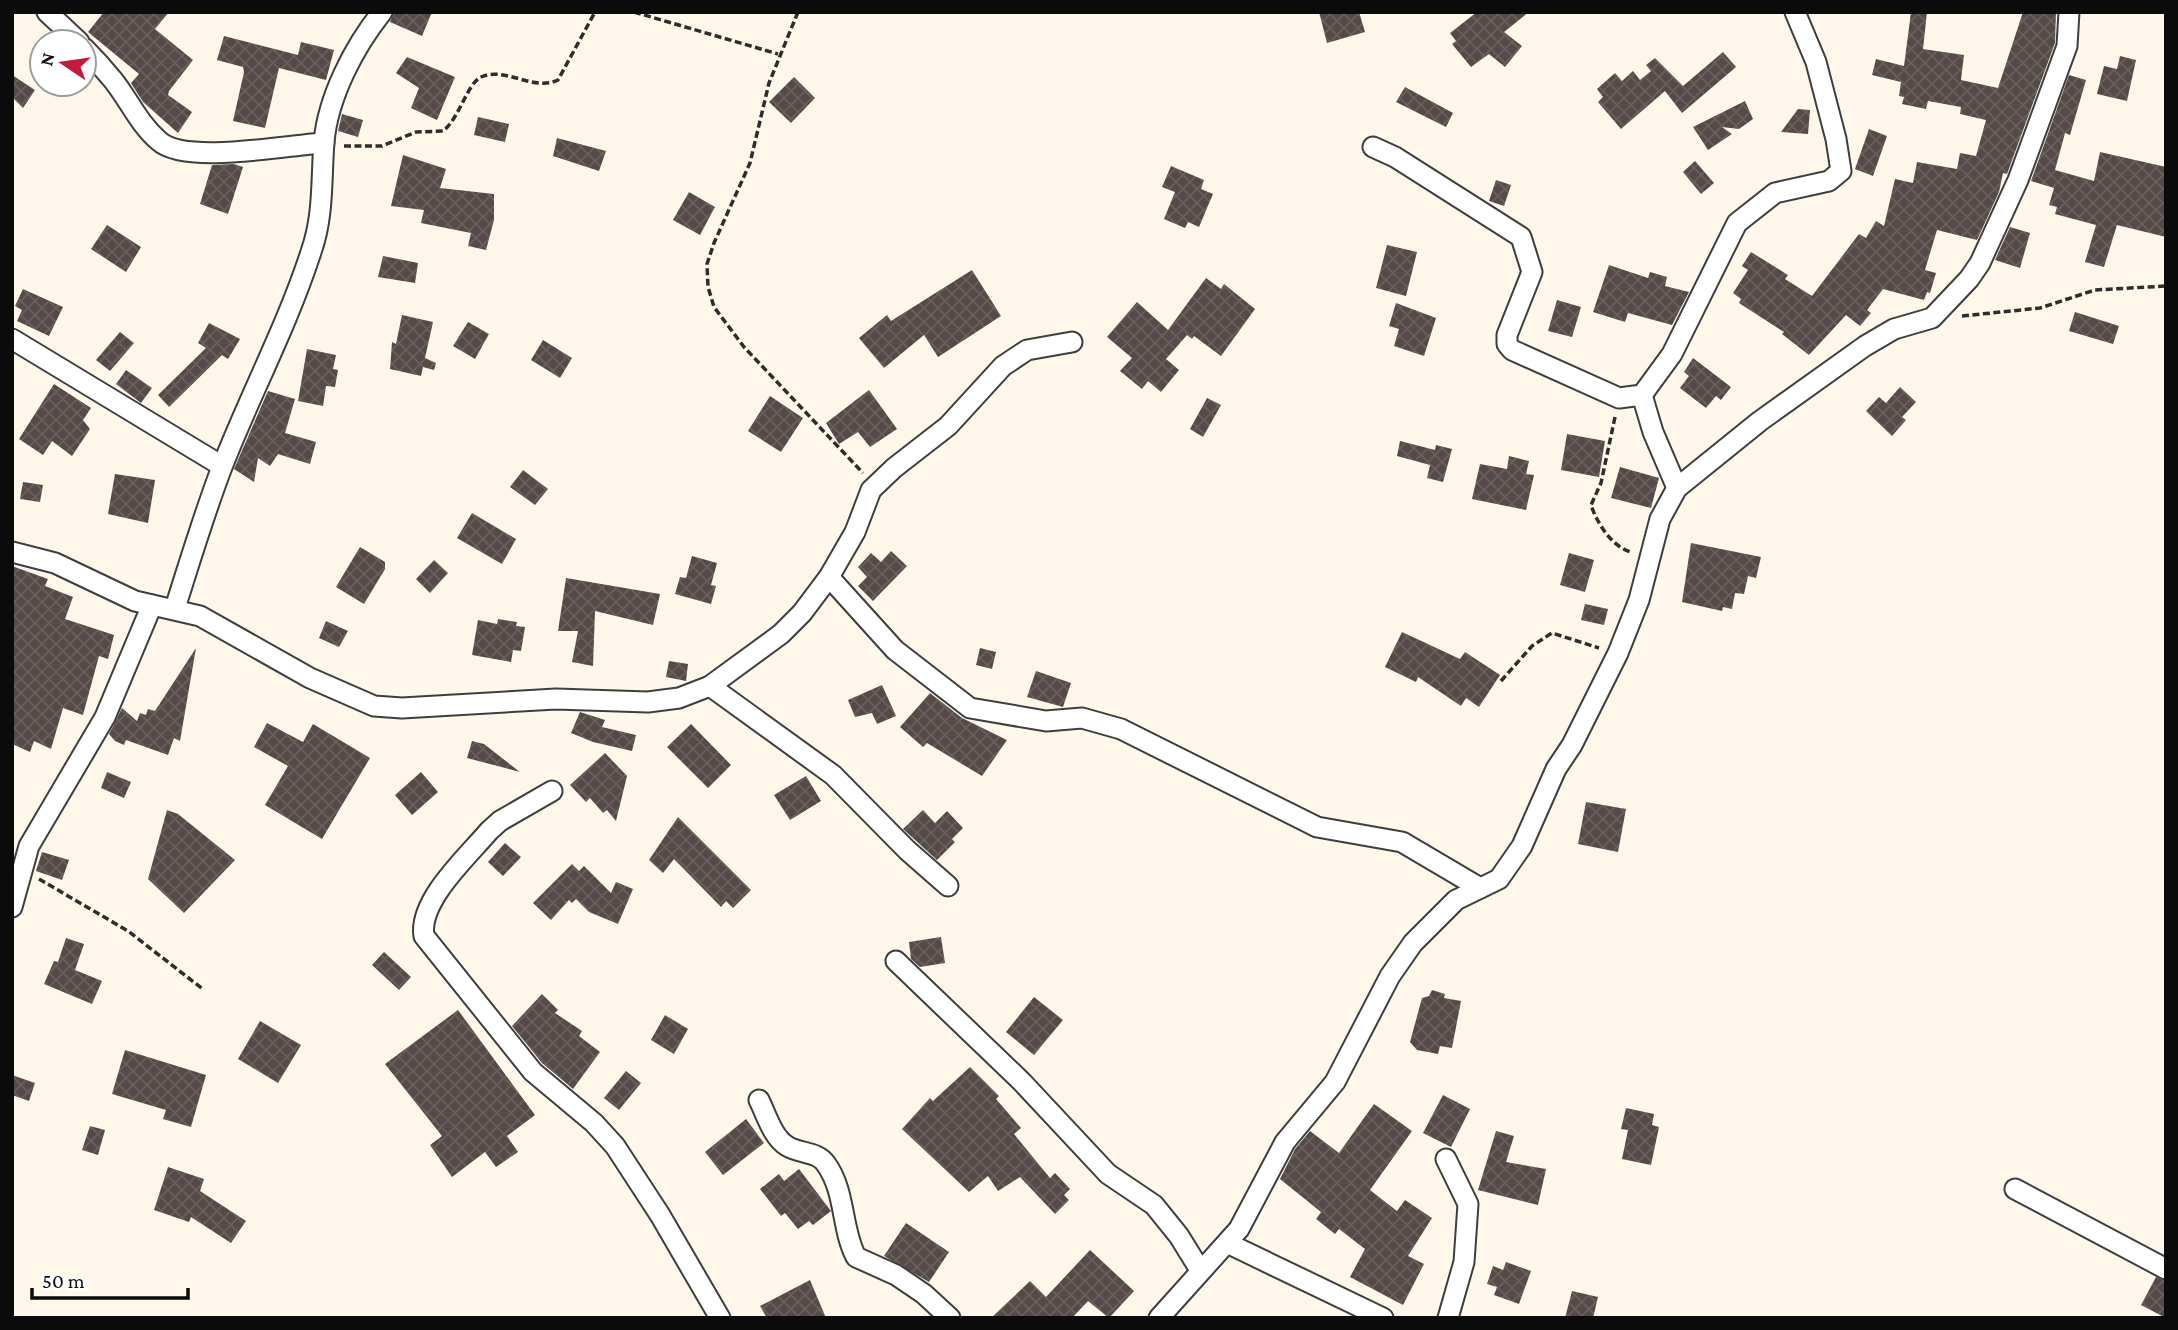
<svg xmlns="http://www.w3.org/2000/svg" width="2178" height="1330" font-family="'Crimson Pro',serif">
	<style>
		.building { fill: url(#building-cross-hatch) }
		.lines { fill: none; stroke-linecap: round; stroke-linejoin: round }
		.street-casing { stroke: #3e3e3e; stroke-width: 23 }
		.path { stroke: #2d2d2d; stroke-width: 3.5; stroke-dasharray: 7 3.5; stroke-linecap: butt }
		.street { stroke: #fff; stroke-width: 19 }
	</style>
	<defs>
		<pattern id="building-cross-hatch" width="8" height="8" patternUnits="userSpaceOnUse" patternTransform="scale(1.75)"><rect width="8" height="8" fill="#554a47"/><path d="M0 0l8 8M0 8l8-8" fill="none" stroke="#68605d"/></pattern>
	</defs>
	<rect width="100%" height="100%" fill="#fff7e9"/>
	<!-- building -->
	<g class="building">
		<path d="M104,12H169L155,29L193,60L169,91L168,95L192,112L178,133L143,102L131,83L139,74L88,32Z"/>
		<path d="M394,12H432L422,36L390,22Z"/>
		<path d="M1319,12H1359L1365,32L1327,43Z"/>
		<path d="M1477,12H1529L1504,32L1522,46L1505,67L1489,54L1471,67L1452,44L1456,41L1450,33Z"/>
		<path d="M1911,12H1927L1923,49L1964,55L1961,80L1998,88L2023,12H2056L2055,43L2007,174L2003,173L1999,192L1977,240L1937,230L1925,270L1936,273L1930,293L1927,292L1924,300L1883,289L1867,310L1871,313L1860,326L1846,315L1809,355L1782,334L1784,332L1739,303L1741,299L1733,293L1748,270L1742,266L1751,252L1788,275L1785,279L1812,296L1859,234L1866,238L1876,221L1884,226L1895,179L1913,183L1917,162L1957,169L1960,153L1976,156L1986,120L1960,114L1961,107L1928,101L1926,109L1902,104L1904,97L1899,96L1901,82L1872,75L1876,59L1904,66Z"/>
		<path d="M224,36L298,55L301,42L334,50L326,80L279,68L265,128L233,121L244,72L243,67L217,60Z"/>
		<path d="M1723,52L1736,67L1682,113L1665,91L1621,129L1598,102L1603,97L1597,89L1615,73L1622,81L1633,71L1640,80L1651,71L1646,65L1655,58L1683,86Z"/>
		<path d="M2120,56L2136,60L2127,101L2097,94L2104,66L2117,69Z"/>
		<path d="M407,57L455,77L437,120L411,108L419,88L396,73Z"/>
		<path d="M12,75L35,90L23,108L12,97Z"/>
		<path d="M2069,75L2086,80L2070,135L2065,133L2055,170L2094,181L2100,152L2166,167V237L2117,225L2104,267L2085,262L2096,225L2055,214L2057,207L2049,205L2054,188L2031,181Z"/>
		<path d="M794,77L815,98L791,123L769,102Z"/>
		<path d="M1405,87L1453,113L1446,127L1396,102Z"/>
		<path d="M1745,101L1753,119L1739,129L1722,127L1732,134L1708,150L1693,127Z"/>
		<path d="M1798,109L1810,110L1808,134L1781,132Z"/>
		<path d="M342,114L363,120L358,137L338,131Z"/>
		<path d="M478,117L509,124L505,142L474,135Z"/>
		<path d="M1869,129L1887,136L1873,176L1855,169Z"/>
		<path d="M557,138L606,151L599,171L553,156Z"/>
		<path d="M403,155L446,169L440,188L494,194V220L486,250L468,246L471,233L421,223L424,210L391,206Z"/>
		<path d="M1695,161L1714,183L1701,194L1683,172Z"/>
		<path d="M234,164L243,167L228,214L200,204L212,165Z"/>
		<path d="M1171,166L1204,180L1201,189L1213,194L1199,227L1188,222L1185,228L1164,219L1175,192L1162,187Z"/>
		<path d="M1496,180L1511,185L1504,206L1489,201Z"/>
		<path d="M689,192L715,207L700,235L673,220Z"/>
		<path d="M107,225L141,247L126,272L91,249Z"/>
		<path d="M2010,227L2030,233L2020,268L1995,260Z"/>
		<path d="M1387,245L1417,252L1406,296L1376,288Z"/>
		<path d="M383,256L418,263L415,283L378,277Z"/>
		<path d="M1609,265L1648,278L1650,272L1667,277L1665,286L1689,292L1672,325L1628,313L1625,322L1593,312Z"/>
		<path d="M972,270L1001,316L938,357L924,335L884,368L859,338L887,315L891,321Z"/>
		<path d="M1206,278L1221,289L1224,284L1255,309L1221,356L1194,336L1192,339L1187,335L1166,359L1179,370L1161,392L1148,381L1142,389L1120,371L1132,358L1107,337L1137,302L1168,330Z"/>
		<path d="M23,289L63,307L49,336L17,321L22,310L15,306Z"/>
		<path d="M1557,300L1581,307L1572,337L1548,331Z"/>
		<path d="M1396,303L1436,318L1424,356L1394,346L1399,329L1389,326Z"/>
		<path d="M2075,312L2119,326L2113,344L2069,331Z"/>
		<path d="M402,315L433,322L425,358L436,363L434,370L423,367L421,376L390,369L392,342L396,344Z"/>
		<path d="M468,322L489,334L475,359L453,346Z"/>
		<path d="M209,323L240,339L228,359L222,355L169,407L158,395L206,348L198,343Z"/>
		<path d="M120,332L134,343L110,371L96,360Z"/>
		<path d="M543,340L572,358L560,378L531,360Z"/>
		<path d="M307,349L336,355L333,369L338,370L335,387L326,386L323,406L298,401Z"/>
		<path d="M1693,358L1731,387L1721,400L1716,396L1706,408L1680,388L1689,376L1684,372Z"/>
		<path d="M126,370L152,388L141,403L116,384Z"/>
		<path d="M54,384L91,408L83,420L90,429L72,456L52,441L43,455L19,439Z"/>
		<path d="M1900,387L1916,402L1902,417L1906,420L1892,436L1866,411L1879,397L1886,403Z"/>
		<path d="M869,390L897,429L870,447L858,432L839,444L826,423Z"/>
		<path d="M268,391L295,399L285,433L316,442L310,464L278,454L270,466L258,458L254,482L234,469Z"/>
		<path d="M770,396L803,418L781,452L748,431Z"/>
		<path d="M1207,398L1221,405L1203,437L1190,429Z"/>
		<path d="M1567,434L1605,441L1599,477L1561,470Z"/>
		<path d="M1400,441L1435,450L1436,445L1452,449L1443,482L1427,478L1430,465L1397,456Z"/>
		<path d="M1509,456L1529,461L1526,474L1534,475L1526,510L1472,499L1480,464L1507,469Z"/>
		<path d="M1620,467L1659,478L1651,508L1611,498Z"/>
		<path d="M523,470L548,489L535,505L510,487Z"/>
		<path d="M115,474L155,480L148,523L108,514Z"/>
		<path d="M23,482L43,485L40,502L20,499Z"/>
		<path d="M472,513L516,539L502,564L457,538Z"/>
		<path d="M1691,543L1761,557L1756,578L1748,576L1744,594L1735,593L1732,609L1723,607L1722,611L1682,602Z"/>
		<path d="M360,547L385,562V569L364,604L336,587Z"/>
		<path d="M891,551L907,566L873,601L858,586L867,577L858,567L871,553L881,562Z"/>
		<path d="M1569,553L1594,560L1585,592L1560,585Z"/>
		<path d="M692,556L717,563L711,585L716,586L711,604L675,594L680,577L686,578Z"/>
		<path d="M434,560L448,573L430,593L416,579Z"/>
		<path d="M12,566L48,579L45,586L73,597L65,619L114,635L108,659L99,656L83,715L63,708L51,749L34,741L30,752L12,744Z"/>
		<path d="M566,578L660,594L653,625L595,611L593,666L572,662L578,631H558Z"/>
		<path d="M1585,604L1608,609L1604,625L1581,620Z"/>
		<path d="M498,619L517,622L516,626L525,627L521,651L513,650L511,662L472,655L478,620L497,624Z"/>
		<path d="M326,621L348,631L339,647L319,638Z"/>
		<path d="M1402,632L1460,659L1465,652L1500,675L1479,707L1466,698L1461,706L1418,677L1416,682L1385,667Z"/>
		<path d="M196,648L180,741L174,738L168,755L126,740L124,745L115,741L109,734L122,708L137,721L140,713L146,715L148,709L155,711Z"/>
		<path d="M980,648L996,652L992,669L976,665Z"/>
		<path d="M669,661L688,664L686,681L666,677Z"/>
		<path d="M1036,671L1071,683L1063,707L1027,697Z"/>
		<path d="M882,685L896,716L877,724L872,713L855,717L848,700Z"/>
		<path d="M930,693L962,718L1007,740L982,776L927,743L923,747L900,727Z"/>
		<path d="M580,712L605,720L602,727L636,735L632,751L593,742L571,733Z"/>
		<path d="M267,723L303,742L313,724L370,758L322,839L265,805L288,766L254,747Z"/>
		<path d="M691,724L731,765L708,788L667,747Z"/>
		<path d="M472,741L484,744L520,772L467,758Z"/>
		<path d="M605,753L627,776L616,821L607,810L603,813L590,798L586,802L570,785Z"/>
		<path d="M107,772L131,782L124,798L101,788Z"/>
		<path d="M421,772L438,792L412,815L395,795Z"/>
		<path d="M806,776L821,801L790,820L774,795Z"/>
		<path d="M1586,802L1626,809L1618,852L1578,844Z"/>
		<path d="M167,810L178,814L235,860L184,913L148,879Z"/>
		<path d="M923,810L935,823L947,811L963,828L952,839L955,842L937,860L903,829Z"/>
		<path d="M678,817L751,890L733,908L726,901L721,907L674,859L663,873L649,860Z"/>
		<path d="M505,843L521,857L503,876L488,862Z"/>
		<path d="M42,852L69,860L62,880L36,871Z"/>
		<path d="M572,864L579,871L584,866L611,893L616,882L633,889L618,924L589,912L576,899L572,903L569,900L551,920L533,903Z"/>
		<path d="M941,937L945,963L920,967L911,959L909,942Z"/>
		<path d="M66,938L84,944L75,970L102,981L92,1004L44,984L54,961L58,962Z"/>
		<path d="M384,952L411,977L399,990L372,965Z"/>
		<path d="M1432,990L1445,994L1444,998L1461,1001L1452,1048L1440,1046L1438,1054L1417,1050L1410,1042L1422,998L1429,996Z"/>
		<path d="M542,994L558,1010L555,1013L582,1031L579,1036L600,1052L573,1089L542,1063L512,1026Z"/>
		<path d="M1034,997L1063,1020L1034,1055L1006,1032Z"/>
		<path d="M458,1010L535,1115L507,1136L518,1152L496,1167L485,1152L452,1177L430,1145L442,1136L385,1064Z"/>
		<path d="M665,1015L688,1029L674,1054L651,1040Z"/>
		<path d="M260,1021L301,1045L278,1083L238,1059Z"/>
		<path d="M125,1050L206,1075L191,1127L163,1119L166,1110L112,1094Z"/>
		<path d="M970,1067L999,1096L996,1099L1021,1128L1014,1134L1050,1178L1055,1173L1070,1189L1064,1195L1069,1200L1055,1214L1020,1177L998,1191L988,1176L969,1192L902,1129L930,1098L933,1101Z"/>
		<path d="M626,1071L641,1083L619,1110L604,1098Z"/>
		<path d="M12,1075L35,1083L29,1101L12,1095Z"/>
		<path d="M1443,1095L1470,1109L1451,1147L1423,1133Z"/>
		<path d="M1374,1104L1412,1131L1370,1190L1397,1211L1405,1200L1432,1218L1408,1256L1424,1264L1403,1305L1350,1277L1365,1249L1339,1229L1335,1234L1316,1219L1321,1212L1280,1179L1295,1149L1310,1131L1339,1153Z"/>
		<path d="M1626,1108L1654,1114L1652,1125L1659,1127L1651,1165L1622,1159L1628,1130L1621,1129Z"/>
		<path d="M746,1119L764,1143L723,1175L705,1152Z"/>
		<path d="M90,1126L105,1130L98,1155L82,1150Z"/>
		<path d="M1496,1131L1514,1136L1506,1162L1546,1169L1538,1205L1478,1190Z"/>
		<path d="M168,1167L204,1179L200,1191L246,1221L231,1243L191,1217L189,1222L154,1210Z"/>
		<path d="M799,1169L831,1211L813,1225L809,1221L798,1229L785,1213L781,1216L760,1189L779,1174L784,1181Z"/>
		<path d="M906,1223L949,1252L929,1282L884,1256Z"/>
		<path d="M1090,1250L1134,1291L1109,1318L1088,1301L1072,1318H991L1030,1281L1046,1297Z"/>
		<path d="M1506,1262L1531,1271L1519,1304L1494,1295L1497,1287L1487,1284L1493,1266L1503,1270Z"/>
		<path d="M2156,1277L2166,1281V1318L2141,1305Z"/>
		<path d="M810,1280L826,1318H767L760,1306Z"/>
		<path d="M1572,1291L1598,1297L1593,1318H1565Z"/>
	</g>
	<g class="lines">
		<defs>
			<g id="street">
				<path d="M47,12L79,42"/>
				<path d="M84,48C94,58 104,69 113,80C129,100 139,124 159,141C185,165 287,145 324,143"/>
				<path d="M1373,147L1395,157L1521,237L1532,272L1507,335V344L1512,350L1619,398L1642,395L1672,354L1737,223L1775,193L1829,181L1841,171L1836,139L1816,62L1795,12"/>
				<path d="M12,339L222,466"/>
				<path d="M1642,395L1653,432L1677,488"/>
				<path d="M12,552L55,563L135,601L200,616L310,678L374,706L402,708L556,699L648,702L679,698L710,686L781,634L802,613L829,577L855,532L871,490L894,468L948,426L1003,366L1027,350L1072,342"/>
				<path d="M829,577L895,650L970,708L1046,721L1082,718L1121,729L1317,827L1402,842L1480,888"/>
				<path d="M175,608C190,561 204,514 222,467C250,395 287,326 311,252C324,215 321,180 324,142C328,97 354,47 382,12"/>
				<path d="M710,686L833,775L907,850L948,886"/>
				<path d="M552,791L500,821L489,831C468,856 418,901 424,936L533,1072L594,1123L615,1146L660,1215L720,1318"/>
				<path d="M12,907L29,846L105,717L152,605"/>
				<path d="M896,961L1022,1082L1108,1174L1154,1205L1179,1236L1200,1270"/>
				<path d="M759,1100C766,1114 773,1138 787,1146C800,1154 817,1151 826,1164C846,1192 841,1228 856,1257L896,1275L924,1294L950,1318"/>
				<path d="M1446,1159L1468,1204L1464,1262L1448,1318"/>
				<path d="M2015,1189L2166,1269"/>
				<path d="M1227,1243L1383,1318"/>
				<path d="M1159,1318L1239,1229L1285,1142L1335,1082L1390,976L1413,943L1456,900L1499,879L1522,846L1556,769L1572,745L1618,653L1639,600L1660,519L1677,488L1760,421L1865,346L1894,329L1932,318L1969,279L1980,263L2018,180L2067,46L2069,12"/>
			</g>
		</defs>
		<!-- street casing -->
		<use href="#street" class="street-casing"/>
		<!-- path -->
		<g class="path">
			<path d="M634,12L778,54"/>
			<path d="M798,12L769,83L750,163L714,243L707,264L708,287L714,307L744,347L863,473"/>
			<path d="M344,146H382L416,132L443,131C459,119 467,84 481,77C505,66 534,92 558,80L595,12"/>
			<path d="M1962,316L2040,308L2095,290L2166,286"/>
			<path d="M1615,417L1601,483L1591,505C1597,523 1612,547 1631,552"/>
			<path d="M1501,681L1532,646L1552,633L1599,648"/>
			<path d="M39,879L128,931L204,990"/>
		</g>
		<!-- street -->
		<use href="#street" class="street"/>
	</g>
	<!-- border -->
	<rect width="2178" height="1330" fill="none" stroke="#0b0b0b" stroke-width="28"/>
	<!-- north arrow -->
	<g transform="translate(63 63) rotate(283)"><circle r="33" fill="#ffffff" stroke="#9d9d9d" stroke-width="2"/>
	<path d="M0-5L12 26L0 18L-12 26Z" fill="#c41a3d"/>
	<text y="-10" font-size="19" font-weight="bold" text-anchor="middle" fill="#0b0b0b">N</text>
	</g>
	<!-- scale -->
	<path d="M32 1288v10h156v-10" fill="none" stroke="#0b0b0b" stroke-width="3.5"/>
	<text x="42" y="1288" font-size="21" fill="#0b0b0b" stroke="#ffffff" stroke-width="5" paint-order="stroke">50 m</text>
</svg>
